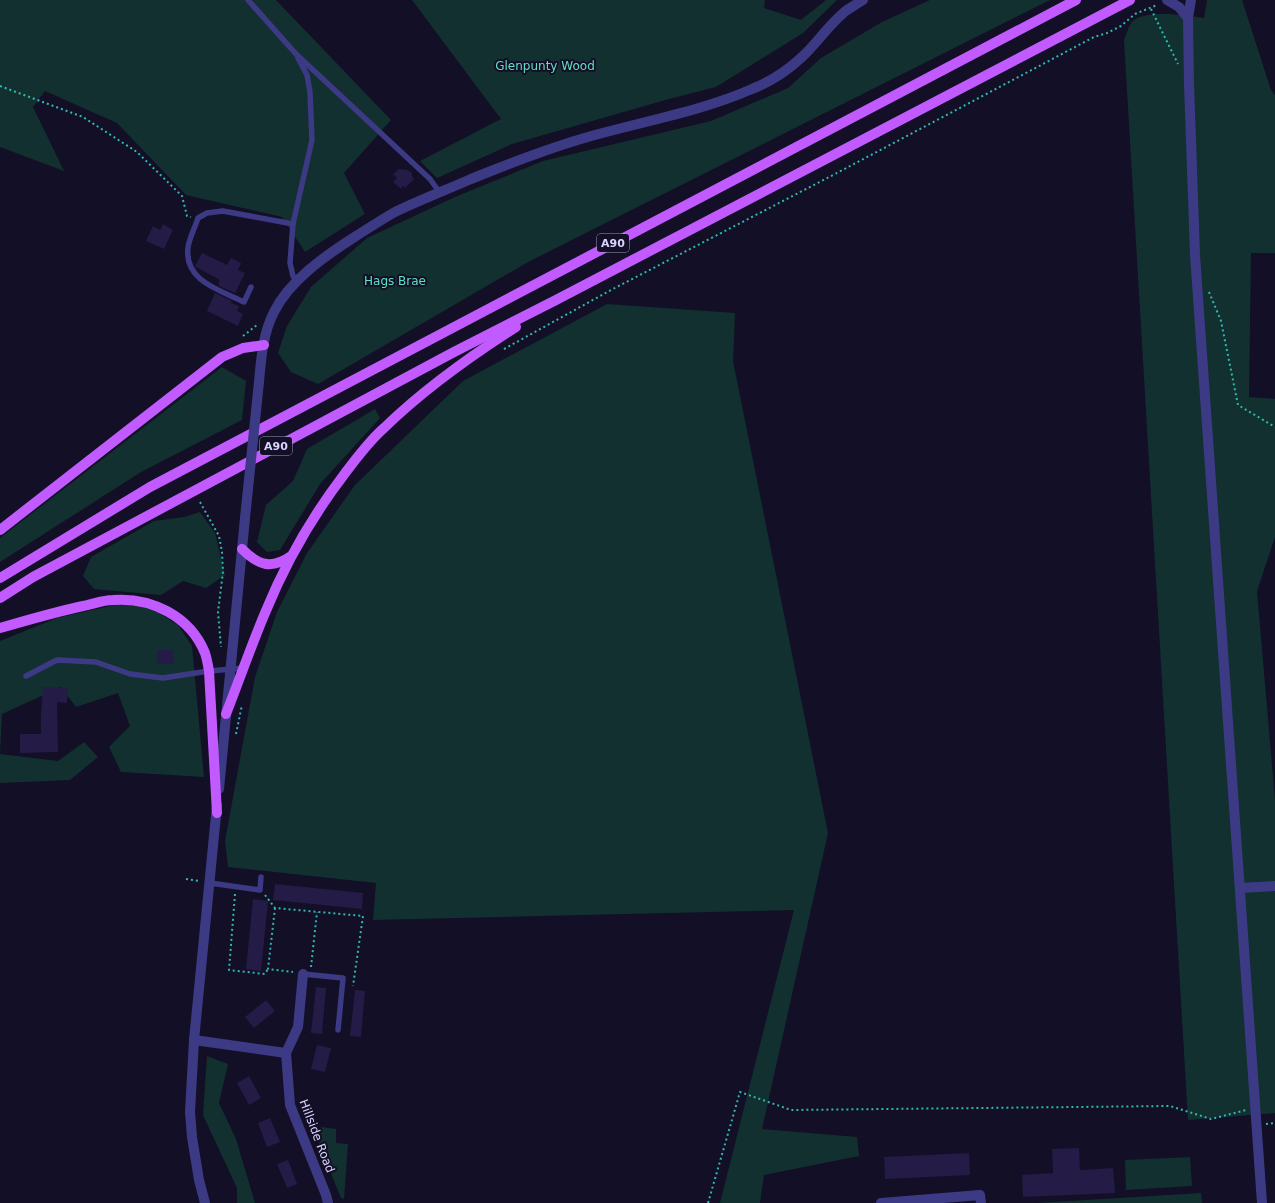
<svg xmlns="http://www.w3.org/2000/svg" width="1275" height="1203" font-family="'DejaVu Sans',sans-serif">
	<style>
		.green { fill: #12302f }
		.building { fill: #241b47 }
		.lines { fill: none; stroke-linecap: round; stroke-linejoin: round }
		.path { stroke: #2fb8b0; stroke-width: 2; stroke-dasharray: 2 3; stroke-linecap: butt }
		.service { stroke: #3d3a85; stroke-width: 5.5 }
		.minor { stroke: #3d3a85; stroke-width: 10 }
		.tertiary { stroke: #3d3a85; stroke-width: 10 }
		.primary { stroke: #c25bff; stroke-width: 10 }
		.tertiary-bridge { stroke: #3d3a85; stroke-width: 10 }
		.labels { text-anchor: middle; stroke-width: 4; stroke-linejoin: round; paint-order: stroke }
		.shield { fill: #130f26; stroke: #9e99be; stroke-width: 1 }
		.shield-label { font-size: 11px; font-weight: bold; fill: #d9d4ff }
		.park-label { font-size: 12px; fill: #5fe0c0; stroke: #130f26 }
		.street-label { font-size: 12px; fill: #d9d4ff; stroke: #130f26 }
	</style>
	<rect width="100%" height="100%" fill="#130f26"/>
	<!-- green -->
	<g class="green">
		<path d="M0,0H276L391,120L344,173L365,214L305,252L282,217L186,195L117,123L45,91L33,107L64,171L0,147Z"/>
		<path d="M412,0H765L764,8L801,20L826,0H837L803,33L716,87L669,99L512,144L437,178L420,161L501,119Z"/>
		<path d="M930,0H1050L530,261L318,384L291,372L278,353L287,326L311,287L367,238L455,197L543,161L711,121L788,88L821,58L882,22Z"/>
		<path d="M1207,0H1242L1271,90L1275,95V253H1251L1249,397L1275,399V537L1257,591L1275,800V1113L1188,1120L1124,40C1126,35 1128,28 1131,23C1143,8 1187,16 1204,18Z"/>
		<path d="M607,304L735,313L733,361L828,833L762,1129L857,1137L859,1156L764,1175L760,1203H720L794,910L373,920L376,883L228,867L225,841L255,677L277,612L307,553L355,485L463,381Z"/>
		<path d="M222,367L246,381L242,420L141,472L0,562V538Z"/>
		<path d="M375,409L380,418L320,484L280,550L267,552L257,542L266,505L293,481L307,449Z"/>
		<path d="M200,512L215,533L225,575L206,588L183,581L161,595L94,589L83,576L91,557L154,521L184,517Z"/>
		<path d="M119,604L151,608L178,625L192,646L204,777L121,772L109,747L130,726L118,693L76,707L61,687L2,714L0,754L58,761L84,742L98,757L70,780L0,783V641L57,618Z"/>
		<path d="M207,1056L228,1064L219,1103L236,1139L255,1203H237V1188L203,1115Z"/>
		<path d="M321,1127L336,1129V1143L348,1144L344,1199L341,1198L319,1144Z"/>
		<path d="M1190,1157L1192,1186L1126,1190L1125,1160Z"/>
		<path d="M1201,1193L1202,1203H1037Z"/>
	</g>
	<!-- building -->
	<g class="building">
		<path d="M399,169L408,170L412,173V176L414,179L405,188L403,186L401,189L393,182L397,178L393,174Z"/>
		<path d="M163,224L173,230L164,249L146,241L153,226L160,230Z"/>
		<path d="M202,253L227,265L231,258L241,263L238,270L245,273L235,293L219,286V284H218L220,280L196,267L195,266Z"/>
		<path d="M215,293L232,301L231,303L239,306L237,311L243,314L238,326L207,311Z"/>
		<rect x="157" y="650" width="17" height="14"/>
		<path d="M43,687L68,688L67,703L57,702L58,752L20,753V734H41V715Z"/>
		<path d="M275,884L363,893L362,909L273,900Z"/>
		<path d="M253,899L268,901L261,971L246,969Z"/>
		<path d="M316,987L326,988L322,1034L311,1033Z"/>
		<path d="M355,990L365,991L361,1037L350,1036Z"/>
		<path d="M266,1000L275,1011L254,1028L245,1017Z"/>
		<path d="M317,1045L331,1048L325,1072L311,1069Z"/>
		<path d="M249,1076L261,1098L249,1105L237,1083Z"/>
		<path d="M270,1118L280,1142L267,1147L258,1123Z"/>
		<path d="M1079,1148L1080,1170L1113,1168L1115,1193L1023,1197L1022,1175L1053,1173L1052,1149Z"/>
		<path d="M969,1153L970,1175L885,1179L884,1157Z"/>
		<path d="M288,1160L297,1184L287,1188L277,1164Z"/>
	</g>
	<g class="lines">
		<!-- path -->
		<g class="path">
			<path d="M1151,9L1178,64"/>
			<path d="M0,86L83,117L137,152L182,196L187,216L191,217"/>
			<path d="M1209,292L1221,321L1238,405L1275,427"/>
			<path d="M243,336L257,325"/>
			<path d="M504,349L611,290L835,174L1094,37L1107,33L1121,26L1135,14L1157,5"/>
			<path d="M200,502L219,536L222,552L223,572L218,612L221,647"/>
			<path d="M236,734L242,705"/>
			<path d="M186,879L199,881"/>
			<path d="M235,894L229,970L265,974L268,969"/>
			<path d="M265,895L275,908L363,916L353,986"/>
			<path d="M275,908L268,969L293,972"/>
			<path d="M311,967L317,912"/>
			<path d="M1266,1124L1275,1123"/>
			<path d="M708,1203L740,1092L791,1110L1170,1106L1211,1119L1246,1110"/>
		</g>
		<!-- service -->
		<g class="service">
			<path d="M248,0L296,54L430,179L440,193"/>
			<path d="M297,282L293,276L290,263L293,224L312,140L310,92L307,75L298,58"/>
			<path d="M251,287L244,302C220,290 184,281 188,248C189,238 195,228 198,218L207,213L223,211L293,224"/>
			<path d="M26,676L57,660L96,662L130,674L163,678L209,671L244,668"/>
			<path d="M210,883L260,890L261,877"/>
			<path d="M303,974L343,978L338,1030"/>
		</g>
		<!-- minor -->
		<g class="minor">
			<path d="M1167,0L1179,7L1188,18"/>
			<path d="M1191,0L1188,18L1189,84L1195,255L1262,1203"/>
			<path d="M1240,888L1275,886"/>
			<path d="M303,974L298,1027L286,1053L290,1105L326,1195L328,1203"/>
			<path d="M194,1040L286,1053"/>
			<path d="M881,1203L980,1195L981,1203"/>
		</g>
		<!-- tertiary -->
		<g class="tertiary">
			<path d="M259,382C261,359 263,333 274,312C289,281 325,256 353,238C367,229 381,220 395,212C420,200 446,190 471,179C508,164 544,150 581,139C638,122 697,113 752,89C770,82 788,70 802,57C817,43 831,22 847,10C852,7 858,3 863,0"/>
			<path d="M219,789L245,518"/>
			<path d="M205,1203L199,1180L192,1137L190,1112L194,1040L217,805"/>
		</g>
		<!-- primary -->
		<g class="primary">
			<path d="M0,530L222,357L243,348L264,345"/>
			<path d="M242,549C258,565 271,570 291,556"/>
			<path d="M0,578L150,487L1076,0"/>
			<path d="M0,598L33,577L454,352L556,300L1130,0"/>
			<path d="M0,628C28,620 55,612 83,606C93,604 103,600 113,600C151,597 190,616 205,653C207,659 208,665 209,671L217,813"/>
			<path d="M226,714C239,681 251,646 265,613C285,564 311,518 343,476C355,460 368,442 384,428C424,389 469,357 516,327"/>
		</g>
		<!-- tertiary-bridge -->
		<path class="tertiary-bridge" d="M245,518L259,382"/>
	</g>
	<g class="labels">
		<!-- shield labels -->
		<g class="shield">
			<rect x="597" y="234" width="32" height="18" rx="3"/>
			<rect x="260" y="437" width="32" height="18" rx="3"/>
		</g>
		<g class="shield-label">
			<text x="613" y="247">A90</text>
			<text x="276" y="450">A90</text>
		</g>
		<!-- park labels -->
		<g class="park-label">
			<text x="545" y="70">Glenpunty Wood</text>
			<text x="395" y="285">Hags Brae</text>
		</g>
		<!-- street labels -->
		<g class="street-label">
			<text transform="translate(317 1136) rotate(69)" y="4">Hillside Road</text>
		</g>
	</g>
</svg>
